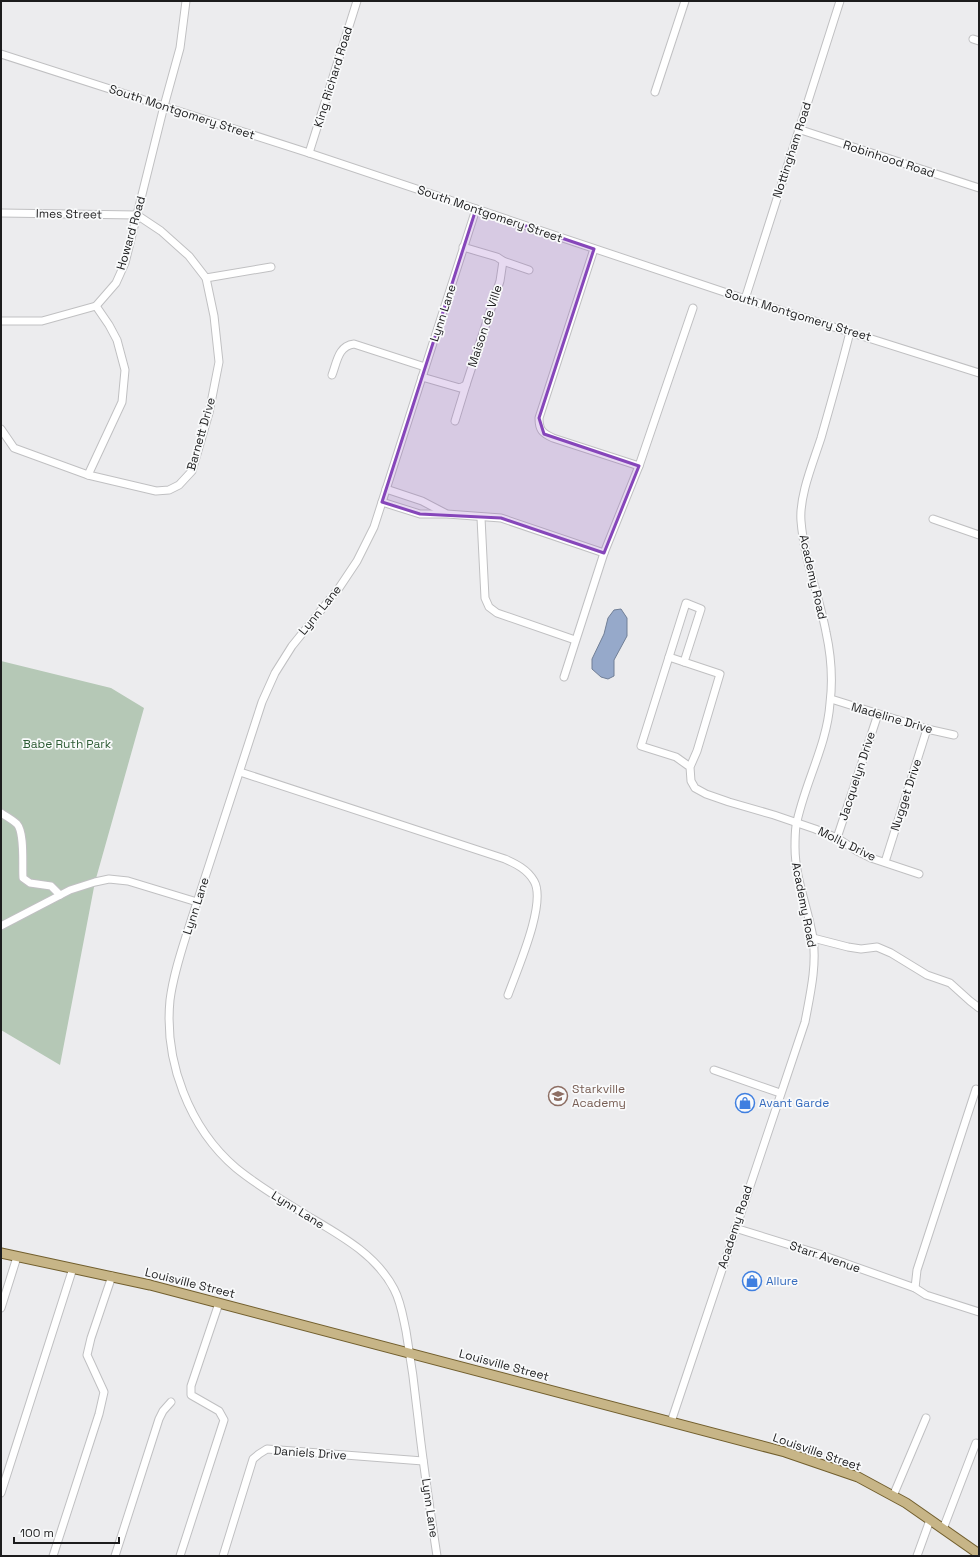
<svg xmlns="http://www.w3.org/2000/svg" width="980" height="1557" font-family="'Space Grotesk',sans-serif">
	<style>
		.green { fill: #b5c8b6 }
		.water { fill: #96a9ca; stroke: #717f96 }
		.lines { fill: none; stroke-linecap: round; stroke-linejoin: round }
		.minor-casing { stroke: #c0c0c2; stroke-width: 9 }
		.major-casing { stroke: #725f2e; stroke-width: 11 }
		.minor { stroke: #fff; stroke-width: 7 }
		.major { stroke: #c7b587; stroke-width: 9 }
		.marked { fill: #8646ba; fill-opacity: 0.2; stroke: #8646ba; stroke-width: 3; stroke-linejoin: round }
		.labels { text-anchor: middle; stroke-width: 3.5; stroke-linejoin: round; paint-order: stroke }
		.street-label { font-size: 12px; fill: #1c1c1d; stroke: #f9fafb }
		.park-label { font-size: 12px; fill: #2e5c35; stroke: #f9fafb }
		.education-label { font-size: 12px; fill: #785e54; stroke: #f9fafb; text-anchor: start }
		.shop-label { font-size: 12px; fill: #366cbe; stroke: #f9fafb; text-anchor: start }
	</style>
	<rect width="100%" height="100%" fill="#ececee"/>
	<!-- green -->
	<path class="green" d="M1,661L111,688L144,708L95,882L60,1065L1,1030Z"/>
	<!-- water -->
	<path class="water" d="M621,609L627,618V636L614,660V676L608,679L601,677L592,669V659L604,634L608,618L614,610Z"/>
	<g class="lines">
		<defs>
			<g id="minor">
				<path d="M973,39L979,41"/>
				<path d="M1,54L309,153L745,299L979,373"/>
				<path d="M655,92L685,1"/>
				<path d="M798,129L979,188"/>
				<path d="M309,153L357,1"/>
				<path d="M1,213L137,215L161,231L189,256L206,278L214,316L219,362L209,413L192,471L179,485L169,490L156,491L88,475L14,448L1,429"/>
				<path d="M594,249L539,418C539,430 542,433 553,438L639,466"/>
				<path d="M503,261L529,270"/>
				<path d="M206,278L271,267"/>
				<path d="M745,299L840,1"/>
				<path d="M1,321H42L96,306L116,283L125,263L164,106L180,48L186,1"/>
				<path d="M332,375C337,362 338,346 354,344L425,367"/>
				<path d="M422,377L460,388L466,385L500,281L503,261L497,257L463,247"/>
				<path d="M455,421L466,385"/>
				<path d="M88,475L122,402L125,370L117,340L109,325L96,306"/>
				<path d="M386,489L422,501L445,513"/>
				<path d="M382,502L420,514H447L501,518L604,553"/>
				<path d="M481,518L485,598L489,607L497,613L575,640"/>
				<path d="M933,519L979,535"/>
				<path d="M669,657L686,603L701,609L684,662"/>
				<path d="M564,677L604,553L639,466L693,308"/>
				<path d="M831,699L927,729L954,735"/>
				<path d="M690,767L676,757L641,746L669,657L720,674L697,751L690,767L691,781L695,788L706,794L729,802L774,815L815,829L837,838L857,851L871,858L919,874"/>
				<path d="M240,772L505,859C516,864 527,869 534,881C547,903 517,970 508,995"/>
				<path d="M1,813C6,816 13,820 17,824C25,833 22,865 23,878L30,883L51,886L60,895"/>
				<path d="M837,838L878,714"/>
				<path d="M885,862L927,729"/>
				<path d="M1,926L70,890L95,882L109,879L128,881L197,902"/>
				<path d="M813,938L848,947L861,949L877,947L891,953L927,975L950,983L970,1001L979,1008"/>
				<path d="M714,1070L780,1093"/>
				<path d="M735,1228L819,1254L915,1288L926,1295L979,1312"/>
				<path d="M915,1288L917,1270L976,1089"/>
				<path d="M1,1308L17,1257"/>
				<path d="M671,1422L805,1022C810,995 817,966 813,938C808,907 795,879 795,847C795,840 795,833 796,826C804,784 827,746 830,703C833,679 831,655 826,632C819,595 804,559 801,521C799,496 813,463 821,438C831,403 841,368 850,332"/>
				<path d="M1,1493L73,1268"/>
				<path d="M893,1496L926,1418"/>
				<path d="M943,1529L976,1443"/>
				<path d="M53,1556L99,1414L104,1392L87,1355L91,1338L112,1276"/>
				<path d="M115,1556L159,1419L163,1411L171,1402"/>
				<path d="M180,1556L224,1420L219,1411L191,1395V1386L219,1303"/>
				<path d="M223,1556L253,1459L259,1454L267,1449L423,1461"/>
				<path d="M437,1556C430,1510 423,1464 418,1418C415,1389 411,1360 406,1331C403,1317 401,1302 394,1289C376,1254 338,1234 306,1215C282,1200 258,1186 236,1168C189,1128 164,1061 170,1000C173,977 180,955 187,933L262,702L275,673L292,646L339,588L357,561L374,527L476,209"/>
				<path d="M917,1556L930,1520"/>
			</g>
			<path id="major" d="M1,1253L150,1285L785,1452L858,1477L906,1503L979,1554"/>
		</defs>
		<!-- minor casing -->
		<use href="#minor" class="minor-casing"/>
		<!-- major casing -->
		<use href="#major" class="major-casing"/>
		<!-- minor -->
		<use href="#minor" class="minor"/>
		<!-- major -->
		<use href="#major" class="major"/>
	</g>
	<!-- marked area -->
	<path class="marked" d="M476,209L594,249L539,418L544,434L639,466L604,553L501,518L420,514L382,502Z"/>
	<!-- icons -->
	<defs>
		<symbol id="school-ring" viewBox="-11 -11 22 22"><circle r="9.5" fill="#f9fafb" stroke="#8d6e63" stroke-width="1.5"/><path d="M0-5L7-2L0 1L-7-2ZM-4 1L0 2.5L4 1V4Q0 6-4 4Z" fill="#8d6e63"/></symbol>
		<symbol id="shop-ring" viewBox="-11 -11 22 22"><circle r="9.5" fill="#f9fafb" stroke="#3f7fe0" stroke-width="1.5"/><path d="M-5-2.5h2.3a2.7 3.5 0 0 1 5.4 0H5L5.5 6h-11ZM-1.5-2.5h3a1.5 2.3 0 0 0-3 0Z" fill="#3f7fe0"/></symbol>
	</defs>
	<g fill-rule="evenodd">
		<use href="#school-ring" x="547" y="1085" width="22" height="22"/>
		<use href="#shop-ring" x="734" y="1092" width="22" height="22"/>
		<use href="#shop-ring" x="741" y="1270" width="22" height="22"/>
	</g>
	<g class="labels">
		<!-- street labels -->
		<g class="street-label">
			<text transform="translate(333 77) rotate(-73)" y="4">King Richard Road</text>
			<text transform="translate(182 112) rotate(18)" y="4">South Montgomery Street</text>
			<text transform="translate(792 150) rotate(-72)" y="4">Nottingham Road</text>
			<text transform="translate(889 159) rotate(18)" y="4">Robinhood Road</text>
			<text transform="translate(69 214) rotate(1)" y="4">Imes Street</text>
			<text transform="translate(490 214) rotate(19)" y="4">South Montgomery Street</text>
			<text transform="translate(131 233) rotate(-74)" y="4">Howard Road</text>
			<text transform="translate(443 313) rotate(-72)" y="4">Lynn Lane</text>
			<text transform="translate(798 315) rotate(17)" y="4">South Montgomery Street</text>
			<text transform="translate(485 326) rotate(-72)" y="4">Maison de Ville</text>
			<text transform="translate(201 434) rotate(-74)" y="4">Barnett Drive</text>
			<text transform="translate(813 577) rotate(77)" y="4">Academy Road</text>
			<text transform="translate(320 610) rotate(-51)" y="4">Lynn Lane</text>
			<text transform="translate(892 718) rotate(16)" y="4">Madeline Drive</text>
			<text transform="translate(857 776) rotate(-72)" y="4">Jacquelyn Drive</text>
			<text transform="translate(906 795) rotate(-72)" y="4">Nugget Drive</text>
			<text transform="translate(847 844) rotate(26)" y="4">Molly Drive</text>
			<text transform="translate(804 905) rotate(79)" y="4">Academy Road</text>
			<text transform="translate(196 906) rotate(-72)" y="4">Lynn Lane</text>
			<text transform="translate(298 1210) rotate(32)" y="4">Lynn Lane</text>
			<text transform="translate(735 1227) rotate(-72)" y="4">Academy Road</text>
			<text transform="translate(825 1257) rotate(19)" y="4">Starr Avenue</text>
			<text transform="translate(190 1283) rotate(14)" y="4">Louisville Street</text>
			<text transform="translate(504 1365) rotate(15)" y="4">Louisville Street</text>
			<text transform="translate(817 1452) rotate(19)" y="4">Louisville Street</text>
			<text transform="translate(310 1453) rotate(4)" y="4">Daniels Drive</text>
			<text transform="translate(430 1508) rotate(82)" y="4">Lynn Lane</text>
		</g>
		<!-- park labels -->
		<g class="park-label">
			<text x="67" y="748">Babe Ruth Park</text>
		</g>
		<!-- education labels -->
		<g class="education-label">
			<text x="572" y="1093">Starkville<tspan x="572" dy="14">Academy</tspan></text>
		</g>
		<!-- shop labels -->
		<g class="shop-label">
			<text x="759" y="1107">Avant Garde</text>
			<text x="766" y="1285">Allure</text>
		</g>
	</g>
	<!-- border -->
	<rect width="980" height="1557" fill="none" stroke="#1c1c1d" stroke-width="4"/>
	<!-- scale -->
	<path d="M14 1537v6h105v-6" fill="none" stroke="#1c1c1d" stroke-width="2"/>
	<text x="20" y="1537" font-size="12" fill="#1c1c1d" stroke="#f9fafb" stroke-width="3" paint-order="stroke">100 m</text>
</svg>
